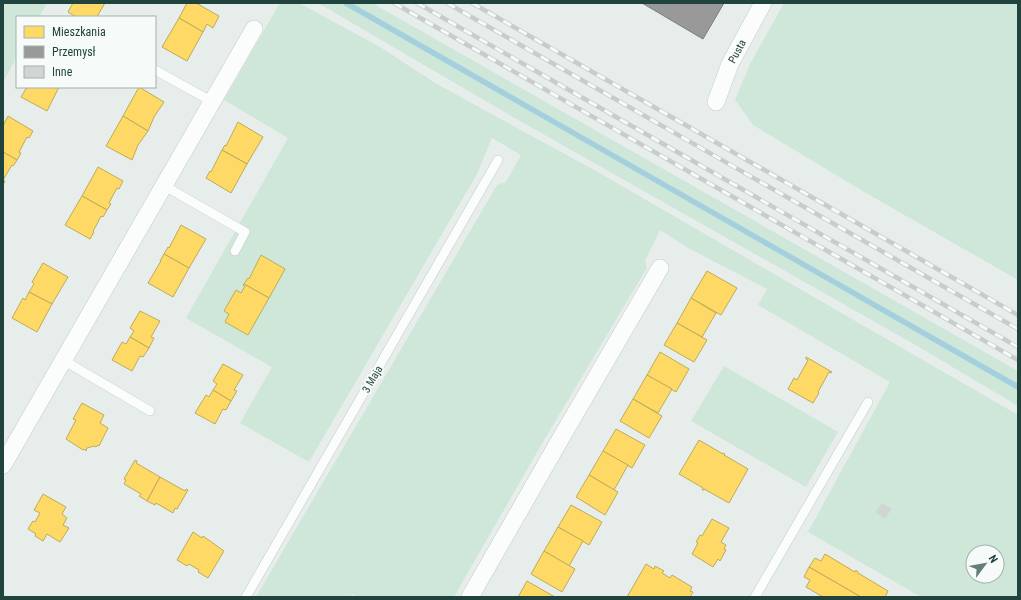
<svg xmlns="http://www.w3.org/2000/svg" width="1021" height="600" font-family="'Roboto Condensed',sans-serif">
	<style>
		.green { fill: #cfe7d9; fill-rule: evenodd }
		.homes { fill: #ffd966; stroke: #bcac5a }
		.industry { fill: #999; stroke: #757f7e }
		.lines { fill: none; stroke-linecap: round; stroke-linejoin: round }
		.stream { stroke: #a4d0de; stroke-width: 5.5 }
		.building { fill: #d1d6d5; stroke: #cfd6d4 }
		.lane-casing { stroke: #c4cac8; stroke-width: 10 }
		.street-casing { stroke: #c4cac8; stroke-width: 18 }
		.lane { stroke: #fbfcfc; stroke-width: 9 }
		.street { stroke: #fbfcfc; stroke-width: 17 }
		.rail-casing { stroke: #c8cdcc; stroke-width: 4.5 }
		.rail { stroke: #f6fbf9; stroke-width: 3; stroke-dasharray: 9; stroke-linecap: butt }
		.labels { text-anchor: middle; stroke-width: 4; stroke-linejoin: round; paint-order: stroke }
		.street-label { font-size: 11px; fill: #21433e; stroke: #f6fbf9 }
	</style>
	<rect width="100%" height="100%" fill="#e7edeb"/>
	<!-- green -->
	<g class="green">
		<path d="M3,3H47L39,17H17V57L3,82Z"/>
		<path d="M280,3H299L380,47L435,83L596,171L1018,415V597H921L808,532L890,382L758,305L767,289L690,249L660,230L645,261L647,268L540,447L454,597H357L352,594L350,597H256L497,185L506,182L521,155L492,138L477,174L309,462L240,423L272,367L186,318L288,138L224,100ZM973,552H997V576H973Z"/>
		<path d="M318,3H372L1018,371V406L912,343L506,113Z"/>
		<path d="M784,3H1018V280L866,193L753,125L735,100L750,64Z"/>
		<path d="M724,366L838,432L806,487L691,421Z"/>
	</g>
	<!-- homes -->
	<g class="homes">
		<path d="M73,3H105L98,15V17H76L68,12Z"/>
		<path d="M187,3H196L219,16L213,28L207,24L203,32L179,18Z"/>
		<path d="M179,18L203,32L187,61L162,47Z"/>
		<path d="M27,87H59L47,111L21,97Z"/>
		<path d="M139,87L164,102L154,117L148,131L123,116Z"/>
		<path d="M8,116L33,131L29,138L27,137L19,152L21,153L17,160L3,152V126Z"/>
		<path d="M123,116L148,131L138,145L132,160L106,146Z"/>
		<path d="M238,122L263,137L247,164L222,150L225,145L226,146Z"/>
		<path d="M222,150L247,164L231,193L206,178L210,171L211,172Z"/>
		<path d="M3,152L17,160L13,166L12,165L3,180L5,181L3,185Z"/>
		<path d="M98,167L123,181L119,189L117,188L112,197L109,203L111,204L107,210L82,196Z"/>
		<path d="M82,196L107,210L103,217L101,216L96,226L93,231L94,232L90,239L65,225Z"/>
		<path d="M181,225L206,239L189,268L164,254L168,247L169,248Z"/>
		<path d="M164,254L189,268L173,297L148,283L161,261H160Z"/>
		<path d="M261,255L285,269L269,298L244,284L248,278L249,279Z"/>
		<path d="M43,263L68,277L52,304L29,292L34,284L32,282Z"/>
		<path d="M707,271L737,288L721,315L691,298Z"/>
		<path d="M244,284L269,298L248,335L225,322L229,314L224,311L236,290L241,293L245,286L243,285Z"/>
		<path d="M29,292L52,304L37,332L12,318L23,298L25,300Z"/>
		<path d="M691,298L716,313L702,337L677,323Z"/>
		<path d="M140,311L160,321L151,337L154,338L149,348L130,337L134,331L130,328Z"/>
		<path d="M677,323L707,340L694,362L664,345Z"/>
		<path d="M130,337L149,348L143,357L140,356L132,371L112,360L122,342L126,344Z"/>
		<path d="M660,352L689,369L676,392L647,375Z"/>
		<path d="M806,357L832,372L831,373L829,372L818,392L819,393L813,403L788,389L794,378L797,380L808,360L806,359Z"/>
		<path d="M223,364L243,375L234,390L237,391L231,401L213,390L217,384L213,381Z"/>
		<path d="M647,375L672,389L658,413L633,399Z"/>
		<path d="M213,390L231,401L226,410L223,409L215,424L195,413L206,395L209,397Z"/>
		<path d="M633,399L662,416L649,438L620,421Z"/>
		<path d="M82,403L104,415L100,423L108,428L99,446L98,445L96,447L94,446L87,448L86,451L84,449L83,450L66,439L76,420L73,419Z"/>
		<path d="M616,429L645,445L632,468L603,451Z"/>
		<path d="M699,440L723,454V453L725,454L724,455L748,469L729,503L704,489V490H702L703,488L679,474Z"/>
		<path d="M603,451L628,465L614,490L589,475Z"/>
		<path d="M135,460L137,461L136,463L160,477L147,501L139,496L141,494L124,484L126,480L124,479Z"/>
		<path d="M589,475L618,492L605,515L576,497Z"/>
		<path d="M160,477L185,491L186,489L188,490L177,509L175,508L173,513L156,503L155,505L147,501Z"/>
		<path d="M43,494L66,507L62,514L67,518L63,525L69,528L60,542L47,534L43,541L35,536L36,534L28,529L33,521L35,522L40,513L34,510Z"/>
		<path d="M571,505L602,522L589,545L558,527Z"/>
		<path d="M712,519L729,528L721,542L726,545L724,549L726,550L720,561L718,559L713,567L692,554L698,543L696,542L700,535L702,536Z"/>
		<path d="M558,527L583,541L569,566L544,551Z"/>
		<path d="M193,532L202,538L203,536L224,551L208,578L198,572L199,570L189,564L187,566L177,560Z"/>
		<path d="M544,551L575,569L562,592L531,574Z"/>
		<path d="M825,554L855,572L856,570L858,572V573L888,591L885,597H861L809,567L815,558L821,561Z"/>
		<path d="M646,564L654,569L655,566L664,571L662,573L670,578L672,575L692,587L690,591L693,592L690,597H627Z"/>
		<path d="M809,567L861,597H823L806,587L810,580L804,577Z"/>
		<path d="M527,581L555,597H518Z"/>
	</g>
	<!-- industry -->
	<path class="industry" d="M642,3H724L703,39Z"/>
	<g class="lines">
		<!-- stream -->
		<path class="stream" d="M346,3L1018,387"/>
	</g>
	<!-- building -->
	<path class="building" d="M882,504L891,509L885,518L876,512Z"/>
	<g class="lines">
		<defs>
			<g id="lane">
				<path d="M155,70L211,101"/>
				<path d="M163,185L245,232L235,251"/>
				<path d="M63,360L150,411"/>
				<path d="M246,597L498,160"/>
				<path d="M755,597L868,402"/>
			</g>
			<g id="street">
				<path id="s1" d="M716,102L730,64L763,3"/>
				<path d="M3,465L254,29"/>
				<path d="M470,597L561,438L660,268"/>
			</g>
		</defs>
		<!-- lane casing -->
		<use href="#lane" class="lane-casing"/>
		<!-- street casing -->
		<use href="#street" class="street-casing"/>
		<!-- lane -->
		<use href="#lane" class="lane"/>
		<!-- street -->
		<use href="#street" class="street"/>
		<defs>
			<g id="rail">
				<path d="M394,3L1018,360"/>
				<path d="M417,3L1018,347"/>
				<path d="M447,3L1018,329"/>
				<path d="M472,3L1018,315"/>
			</g>
		</defs>
		<!-- rail casing -->
		<use href="#rail" class="rail-casing"/>
		<!-- rail -->
		<use href="#rail" class="rail"/>
	</g>
	<g class="labels">
		<!-- street labels -->
		<g class="street-label">
			<text dy="4" stroke="none"><textPath href="#s1" startOffset="55">Pusta</textPath></text>
			<text transform="translate(372 379) rotate(-60)" y="4">3 Maja</text>
		</g>
	</g>
	<!-- border -->
	<rect width="1021" height="600" fill="none" stroke="#21433e" stroke-width="8"/>
	<!-- legend -->
	<rect x="16" y="16" width="140" height="72" fill="#f6fbf9" stroke="#a1b1ae"/>
	<rect x="24" y="26" width="20" height="12" fill="#ffd966" stroke="#a1b1ae"/>
	<text x="52" y="36" font-size="12" fill="#21433e">Mieszkania</text>
	<rect x="24" y="46" width="20" height="12" fill="#999999" stroke="#a1b1ae"/>
	<text x="52" y="56" font-size="12" fill="#21433e">Przemysł</text>
	<rect x="24" y="66" width="20" height="12" fill="#d1d6d5" stroke="#a1b1ae"/>
	<text x="52" y="76" font-size="12" fill="#21433e">Inne</text>
	<!-- north arrow -->
	<g transform="translate(985 564) rotate(58)"><circle r="19" fill="#f6fbf9" stroke="#a1b1ae"/>
	<path d="M0-3L7 15L0 10L-7 15Z" fill="#667e7b"/>
	<text y="-6" font-size="11" font-weight="bold" text-anchor="middle" fill="#21433e">N</text>
	</g>
</svg>
